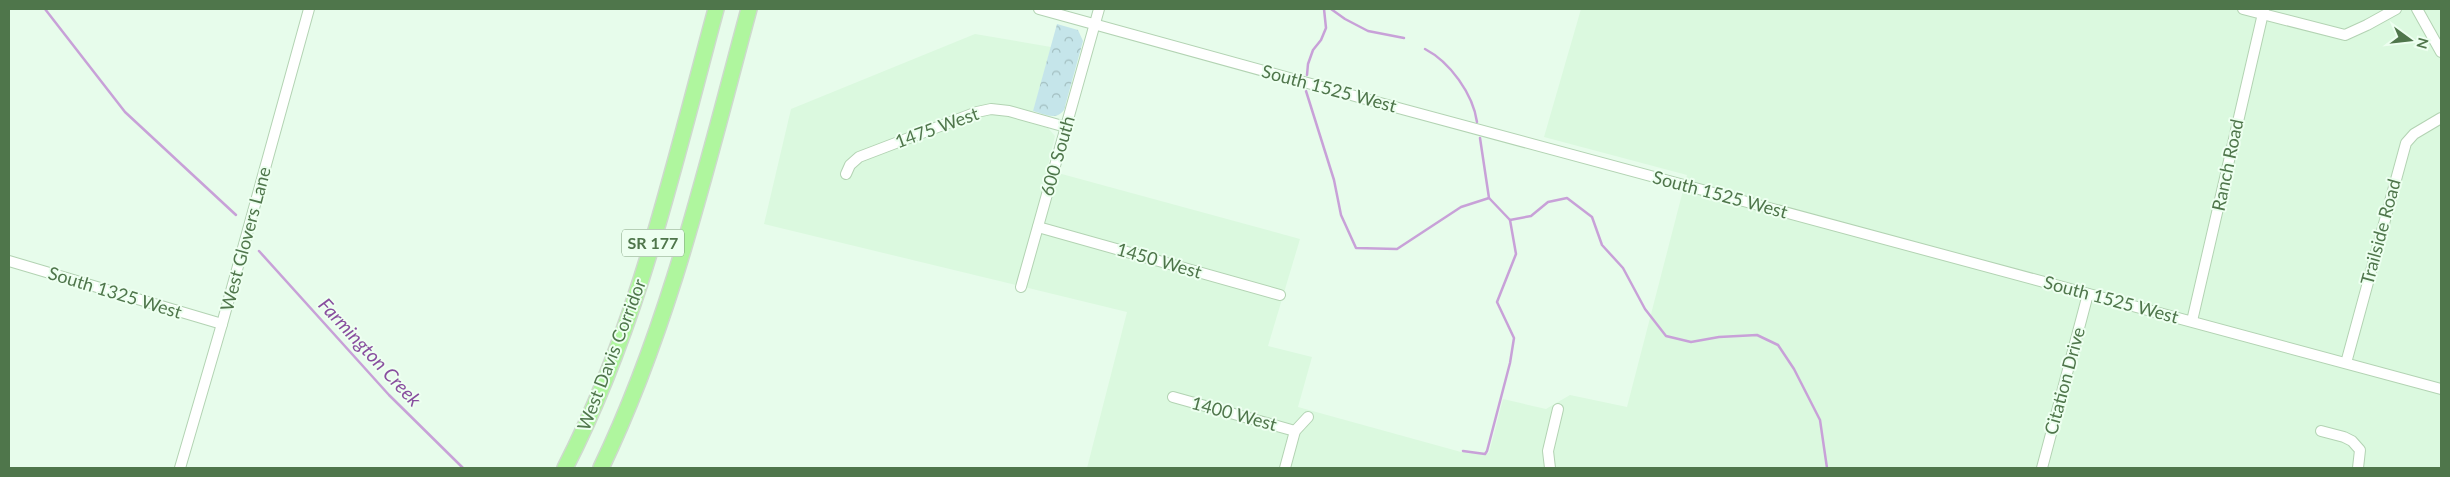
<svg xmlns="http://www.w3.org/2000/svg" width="2450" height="477" font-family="Lato,sans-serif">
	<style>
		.residential { fill: #dbf9df }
		.park { fill: url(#park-crowns) }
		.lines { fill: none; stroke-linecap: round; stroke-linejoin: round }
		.stream { stroke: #c8a1d8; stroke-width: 2.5 }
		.minor-casing { stroke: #b3d3b3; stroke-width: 12 }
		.highway-casing { stroke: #ced9cd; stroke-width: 18 }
		.minor { stroke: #fff; stroke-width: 10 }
		.highway { stroke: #aff69e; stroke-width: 15 }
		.labels { text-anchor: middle; stroke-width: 4; stroke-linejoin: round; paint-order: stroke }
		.shield { fill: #edfff0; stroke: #7e9f7c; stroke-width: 1 }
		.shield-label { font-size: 16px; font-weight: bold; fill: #4f764b }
		.street-label { font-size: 18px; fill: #4f764b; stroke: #edfff0 }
		.water-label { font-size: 19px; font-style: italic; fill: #884e9e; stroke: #edfff0 }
	</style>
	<defs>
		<pattern id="park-crowns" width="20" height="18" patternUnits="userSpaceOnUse" patternTransform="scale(1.25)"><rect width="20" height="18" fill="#c5e5ea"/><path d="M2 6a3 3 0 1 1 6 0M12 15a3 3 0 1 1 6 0" fill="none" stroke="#a2bec0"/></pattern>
	</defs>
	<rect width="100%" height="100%" fill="#e7fceb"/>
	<!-- residential -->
	<path class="residential" d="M1581,9H2441V468H1087L1127,312L764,224L791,109L975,34L1051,47L1030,123L1048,128L1055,136L1047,170L1300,239L1268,346L1312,357L1298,407L1461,452L1489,453L1503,399L1546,409L1570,395L1627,407L1687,175L1544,137Z"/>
	<!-- park -->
	<path class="park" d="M1057,24L1078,30L1083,41L1064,110C1056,121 1044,114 1033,111Z"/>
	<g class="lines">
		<!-- stream -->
		<g class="stream">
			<path d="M45,9L125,112L236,215"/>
			<path d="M1331,9L1345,19L1368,31L1404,38"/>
			<path d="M1425,49C1450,62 1473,94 1477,122"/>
			<path d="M1307,75L1308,64L1313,50L1321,40L1326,28L1324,9"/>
			<path d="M1306,91L1334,180L1341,215L1356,248L1397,249L1461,207L1489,198"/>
			<path d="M1480,138L1489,198L1510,220L1531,216L1548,202L1567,198L1592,217L1602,245L1623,268L1645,309L1666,336L1691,342L1719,337L1757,335L1778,345L1794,369L1820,420L1827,468"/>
			<path d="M259,251L389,395L463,468"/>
			<path d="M1463,451L1485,454L1487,451L1510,363L1514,338L1497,302L1516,254L1510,220"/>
		</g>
		<defs>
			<g id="minor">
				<path d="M1039,9L1402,109L2441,389"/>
				<path d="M2243,9L2345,35L2367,25L2396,9"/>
				<path d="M2417,9L2441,52"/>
				<path d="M846,174L850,165L859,157L977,112L991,109L1009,111L1066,127"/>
				<path d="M1038,227L1280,295"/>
				<path d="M9,261L222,324"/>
				<path d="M1021,287L1099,9"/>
				<path d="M2192,321L2264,9"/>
				<path d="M2346,363L2406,143L2414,134L2441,118"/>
				<path d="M1173,397L1295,431"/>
				<path d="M2321,431L2344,437L2352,441L2360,450L2358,468"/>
				<path d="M180,468L222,324L309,9"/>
				<path d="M1285,468L1295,431L1308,417"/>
				<path d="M1550,468L1548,451L1558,409"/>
				<path d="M2042,468L2088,294"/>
			</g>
			<g id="highway">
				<path d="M565,468C639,324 674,164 716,9"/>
				<path d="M601,468C671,322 707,164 749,9"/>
			</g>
		</defs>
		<!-- minor casing -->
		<use href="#minor" class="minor-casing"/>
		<!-- highway casing -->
		<use href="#highway" class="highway-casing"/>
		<!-- minor -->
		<use href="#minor" class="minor"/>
		<!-- highway -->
		<use href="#highway" class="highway"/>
	</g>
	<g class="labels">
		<!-- shield labels -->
		<rect class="shield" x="622" y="229.5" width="62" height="27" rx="4"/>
		<g class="shield-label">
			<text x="653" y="249">SR 177</text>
		</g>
		<!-- street labels -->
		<g class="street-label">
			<text transform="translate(1329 89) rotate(15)" y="6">South 1525 West</text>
			<text transform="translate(937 128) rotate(-20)" y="6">1475 West</text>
			<text transform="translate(1058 156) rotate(-74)" y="6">600 South</text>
			<text transform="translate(2228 165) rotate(-78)" y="6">Ranch Road</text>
			<text transform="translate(1720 195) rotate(15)" y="6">South 1525 West</text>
			<text transform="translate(2381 232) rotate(-75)" y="6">Trailside Road</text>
			<text transform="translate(246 239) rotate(-75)" y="6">West Glovers Lane</text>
			<text transform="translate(1159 261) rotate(16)" y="6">1450 West</text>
			<text transform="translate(115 293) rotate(17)" y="6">South 1325 West</text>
			<text transform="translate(2111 300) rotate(15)" y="6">South 1525 West</text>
			<text transform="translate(612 355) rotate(-69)" y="6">West Davis Corridor</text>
			<text transform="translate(2065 381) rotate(-75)" y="6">Citation Drive</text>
			<text transform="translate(1234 414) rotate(15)" y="6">1400 West</text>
		</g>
		<!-- water labels -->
		<g class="water-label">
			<text transform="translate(370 352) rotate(47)" y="7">Farmington Creek</text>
		</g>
	</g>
	<!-- border -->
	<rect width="2450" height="477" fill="none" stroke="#4f764b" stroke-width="20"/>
	<!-- north arrow -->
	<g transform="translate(2410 40) rotate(105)" stroke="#edfff0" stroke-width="4" paint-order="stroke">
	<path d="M0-4L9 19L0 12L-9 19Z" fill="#4f764b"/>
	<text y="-8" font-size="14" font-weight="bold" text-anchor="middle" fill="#4f764b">N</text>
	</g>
</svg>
